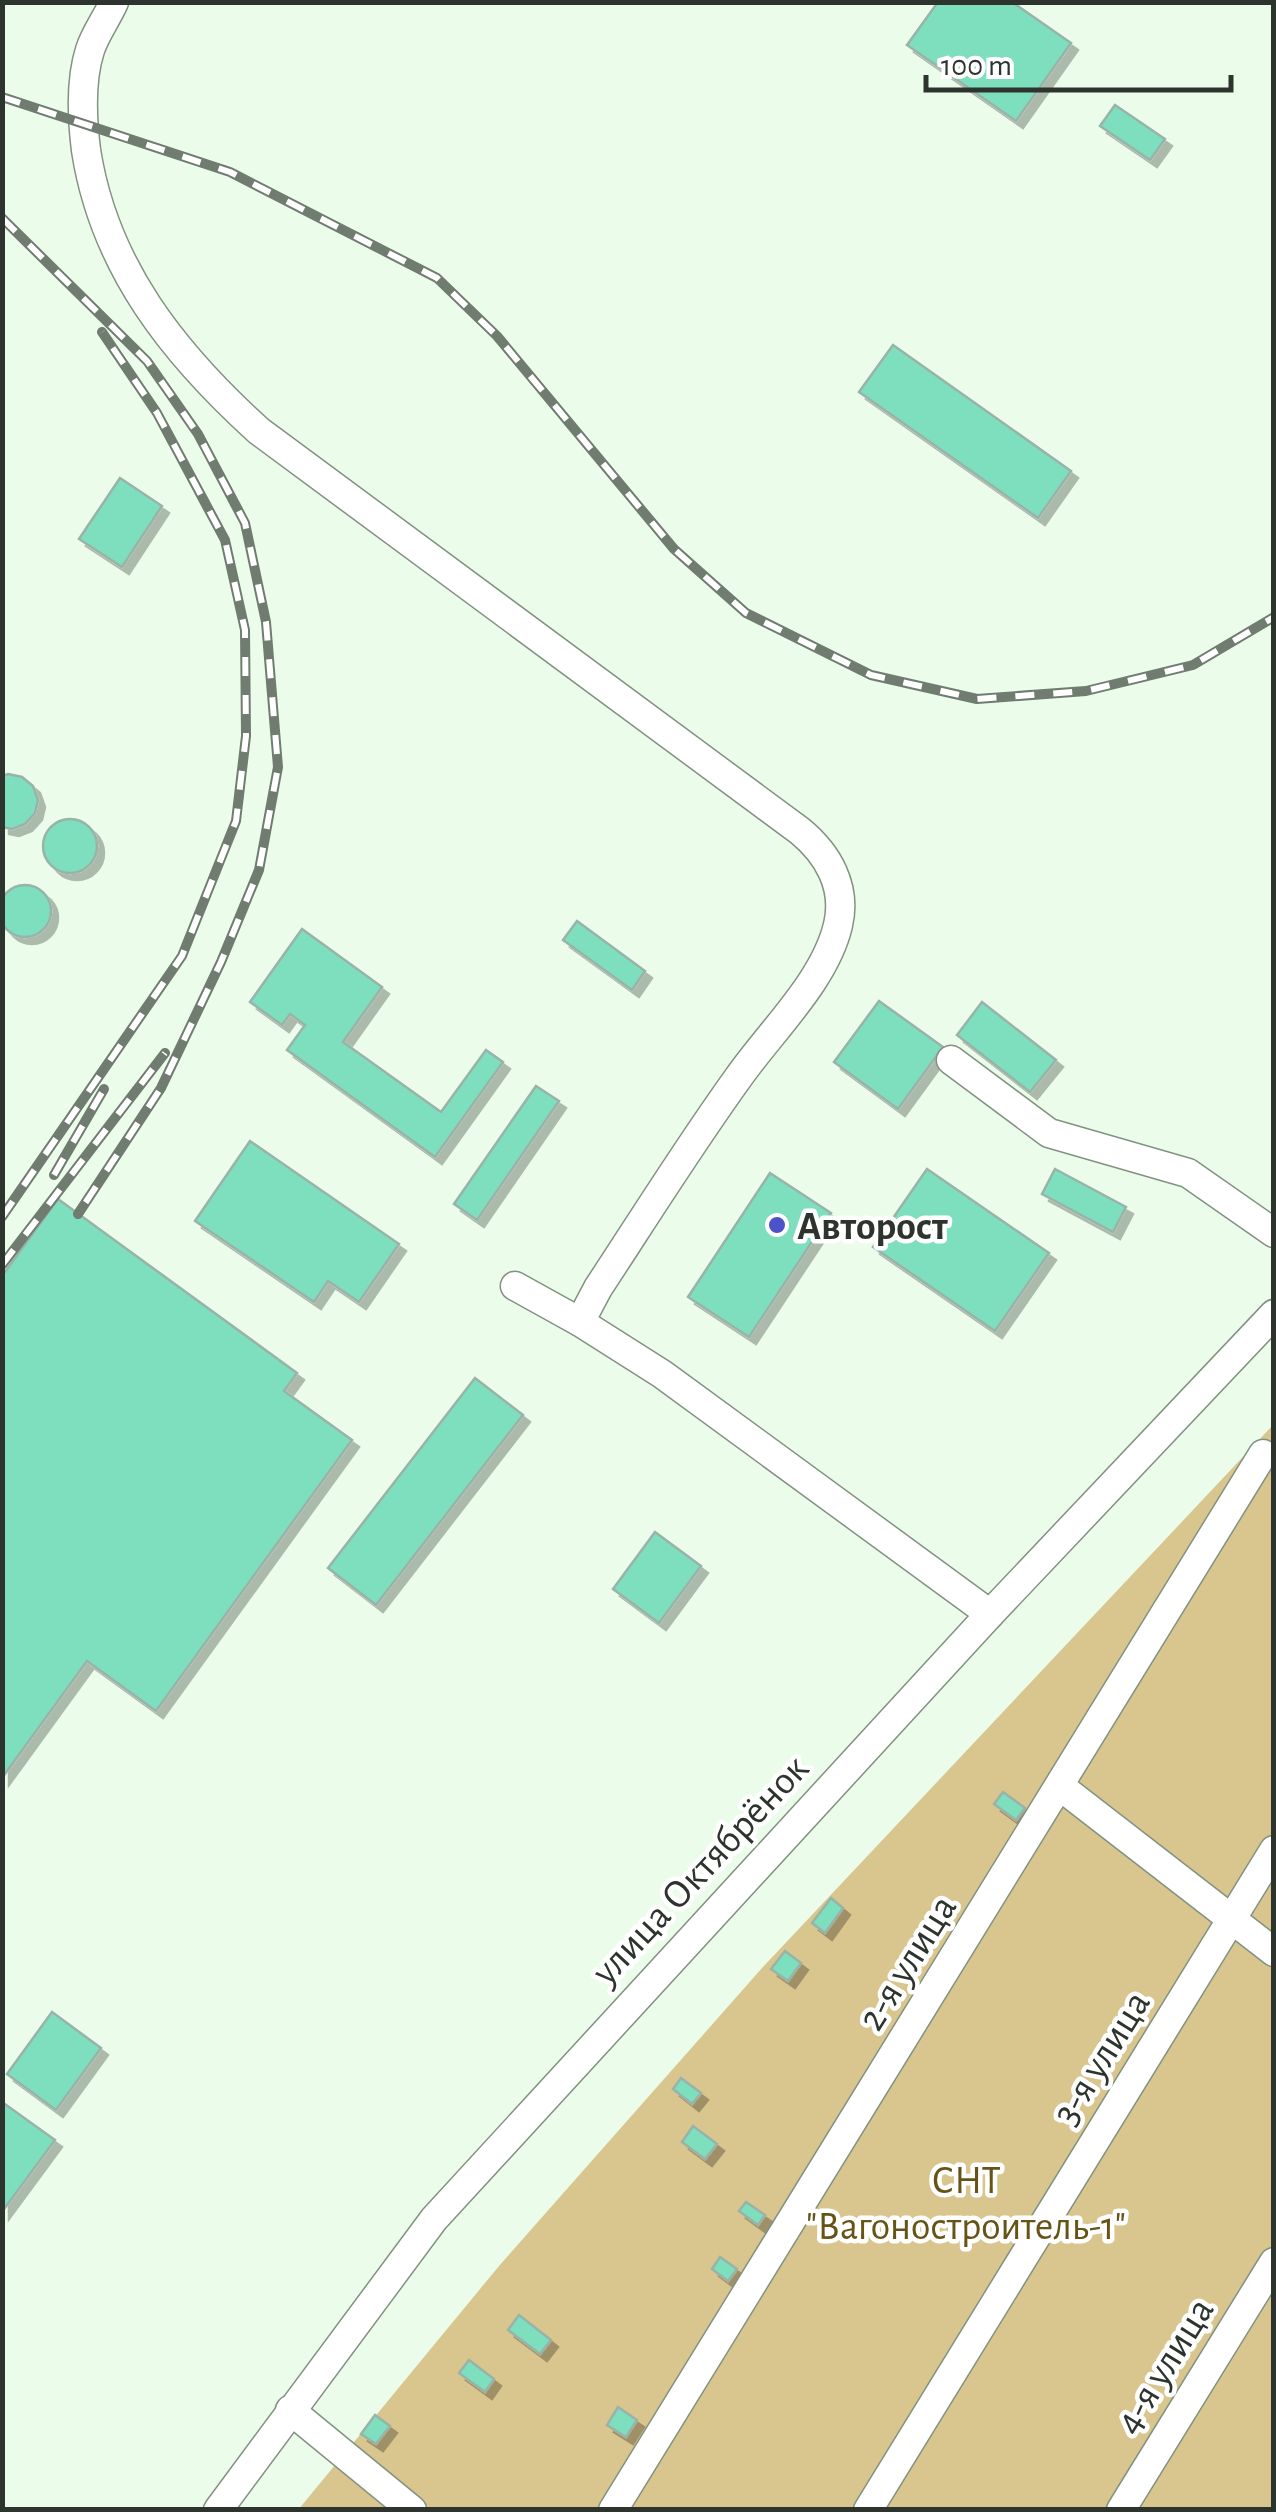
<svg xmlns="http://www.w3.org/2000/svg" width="1276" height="2512" font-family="'Alegreya Sans',sans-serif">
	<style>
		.green { fill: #d9c58e }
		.building { fill: #7ddfbe; stroke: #99b3a9; stroke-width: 2.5; filter: url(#shadow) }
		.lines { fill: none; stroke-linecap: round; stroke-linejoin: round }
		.minor-casing { stroke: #829281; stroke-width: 31 }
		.minor { stroke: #fff; stroke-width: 28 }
		.rail-casing { stroke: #717c71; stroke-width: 10 }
		.rail { stroke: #fff; stroke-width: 6; stroke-dasharray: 19; stroke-linecap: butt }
		.poi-dot { fill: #4c52c8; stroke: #fff; stroke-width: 4 }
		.labels { text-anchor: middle; stroke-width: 9; stroke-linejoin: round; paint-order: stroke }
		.poi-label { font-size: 40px; font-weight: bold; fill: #2d342d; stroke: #fff; text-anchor: start }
		.street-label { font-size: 40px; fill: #2d342d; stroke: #fff }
		.park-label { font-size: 40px; fill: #665316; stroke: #fff }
	</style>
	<defs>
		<filter id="shadow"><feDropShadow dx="7" dy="7" stdDeviation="0" flood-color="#0004"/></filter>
	</defs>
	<rect width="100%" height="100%" fill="#ebfdea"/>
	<!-- green -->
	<path class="green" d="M1273,1425V2509L298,2510L499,2266L762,1968Z"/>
	<!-- building -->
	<g class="building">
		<path d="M938,2H1012L1071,43L1016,121L907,45Z"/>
		<path d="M1115,105L1165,139L1150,160L1100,126Z"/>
		<path d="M893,345L1071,471L1038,518L859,392Z"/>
		<path d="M120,478L162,506L122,567L79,539Z"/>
		<path d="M8,774L22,777L33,786L38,800L35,813L25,824L12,829L2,827V776Z"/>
		<circle cx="70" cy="846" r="27"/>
		<circle cx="25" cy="911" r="26"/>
		<path d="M577,921L645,971L632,990L563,940Z"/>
		<path d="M302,929L382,987L343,1042L441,1112L486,1050L503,1062L435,1157L287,1050L305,1025L290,1014L282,1025L250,1002Z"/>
		<path d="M879,1001L943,1047L898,1109L834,1062Z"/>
		<path d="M982,1002L1056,1060L1030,1092L957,1035Z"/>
		<path d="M536,1086L559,1101L477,1220L454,1204Z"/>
		<path d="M250,1141L399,1244L359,1302L328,1281L314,1302L195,1221Z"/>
		<path d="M927,1169L1049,1253L995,1331L873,1247Z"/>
		<path d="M1055,1169L1126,1207L1113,1232L1042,1194Z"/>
		<path d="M770,1173L831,1213L749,1337L688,1297Z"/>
		<path d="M58,1199L297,1373L284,1391L352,1440L156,1711L87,1661L2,1778V1276Z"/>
		<path d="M475,1378L523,1415L376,1605L328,1568Z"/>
		<path d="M655,1532L701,1566L659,1623L613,1589Z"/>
		<path d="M1003,1792L1025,1808L1016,1820L994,1804Z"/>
		<path d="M831,1898L843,1908L825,1933L812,1923Z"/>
		<path d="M785,1951L801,1963L788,1981L771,1969Z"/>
		<path d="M52,2012L101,2048L56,2110L7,2074Z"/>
		<path d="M681,2078L701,2093L692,2104L673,2089Z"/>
		<path d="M2,2102L55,2140L2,2212Z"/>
		<path d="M693,2126L717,2144L705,2159L682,2142Z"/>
		<path d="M746,2202L765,2215L758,2225L739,2211Z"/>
		<path d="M720,2257L737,2269L728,2281L712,2269Z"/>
		<path d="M519,2315L551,2340L540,2354L508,2330Z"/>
		<path d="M469,2360L494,2379L485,2392L459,2373Z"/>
		<path d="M618,2407L637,2420L626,2437L607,2425Z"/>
		<path d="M375,2415L390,2426L376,2444L361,2434Z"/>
	</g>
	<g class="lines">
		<defs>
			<g id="minor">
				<path d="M114,2C107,18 95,34 90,50C80,81 82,118 86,150C104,267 174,354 259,431L800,831C828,854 847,887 838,925C825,981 770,1032 738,1078C689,1146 644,1218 598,1288L580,1322L662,1374L990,1614"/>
				<path d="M951,1060L1049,1133L1188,1173L1274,1233"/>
				<path d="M515,1286L580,1322"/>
				<path d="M1061,1787L1274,1952"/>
				<path d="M290,2410L412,2510"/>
				<path d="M218,2510L434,2219L990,1614L1274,1314"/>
				<path d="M613,2510L1263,1454"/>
				<path d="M868,2510L1274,1850"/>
				<path d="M1121,2510L1274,2262"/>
			</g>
		</defs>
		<!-- minor casing -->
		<use href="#minor" class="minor-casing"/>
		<!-- minor -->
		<use href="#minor" class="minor"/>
		<defs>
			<g id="rail">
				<path d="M2,97L230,172L437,278L497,336L674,549L746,613L871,675L977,699L1086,691L1193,665L1274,617"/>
				<path d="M2,218L147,361L198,434L245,523L266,622L278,767L259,870L221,962L161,1088L78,1214"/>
				<path d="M54,1175L104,1089"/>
				<path d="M2,1217L182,956L236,821L246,736L245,630L225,540L157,413L102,332"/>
				<path d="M2,1265L165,1053"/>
			</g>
		</defs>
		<!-- rail casing -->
		<use href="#rail" class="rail-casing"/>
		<!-- rail -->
		<use href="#rail" class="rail"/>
	</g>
	<!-- markers -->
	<circle class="poi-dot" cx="777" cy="1225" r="10"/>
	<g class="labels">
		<!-- poi labels -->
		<g class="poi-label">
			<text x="797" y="1239">Авторост</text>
		</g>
		<!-- street labels -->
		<g class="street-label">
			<text transform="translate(699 1869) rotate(-47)" y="14">улица Октябрёнок</text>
			<text transform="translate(906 1962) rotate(-58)" y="14">2-я улица</text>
			<text transform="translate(1100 2057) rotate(-58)" y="14">3-я улица</text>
			<text transform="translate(1163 2365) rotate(-58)" y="14">4-я улица</text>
		</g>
		<!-- park labels -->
		<g class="park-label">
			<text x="966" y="2193">СНТ<tspan x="966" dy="46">"Вагоностроитель-1"</tspan></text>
		</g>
	</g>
	<!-- border -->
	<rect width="1276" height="2512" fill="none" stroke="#2d342d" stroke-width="10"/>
	<!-- scale -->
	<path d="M926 75v15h305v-15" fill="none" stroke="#2d342d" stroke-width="5"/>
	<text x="941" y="75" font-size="30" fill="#2d342d" stroke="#ffffff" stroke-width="8" paint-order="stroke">100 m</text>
</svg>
